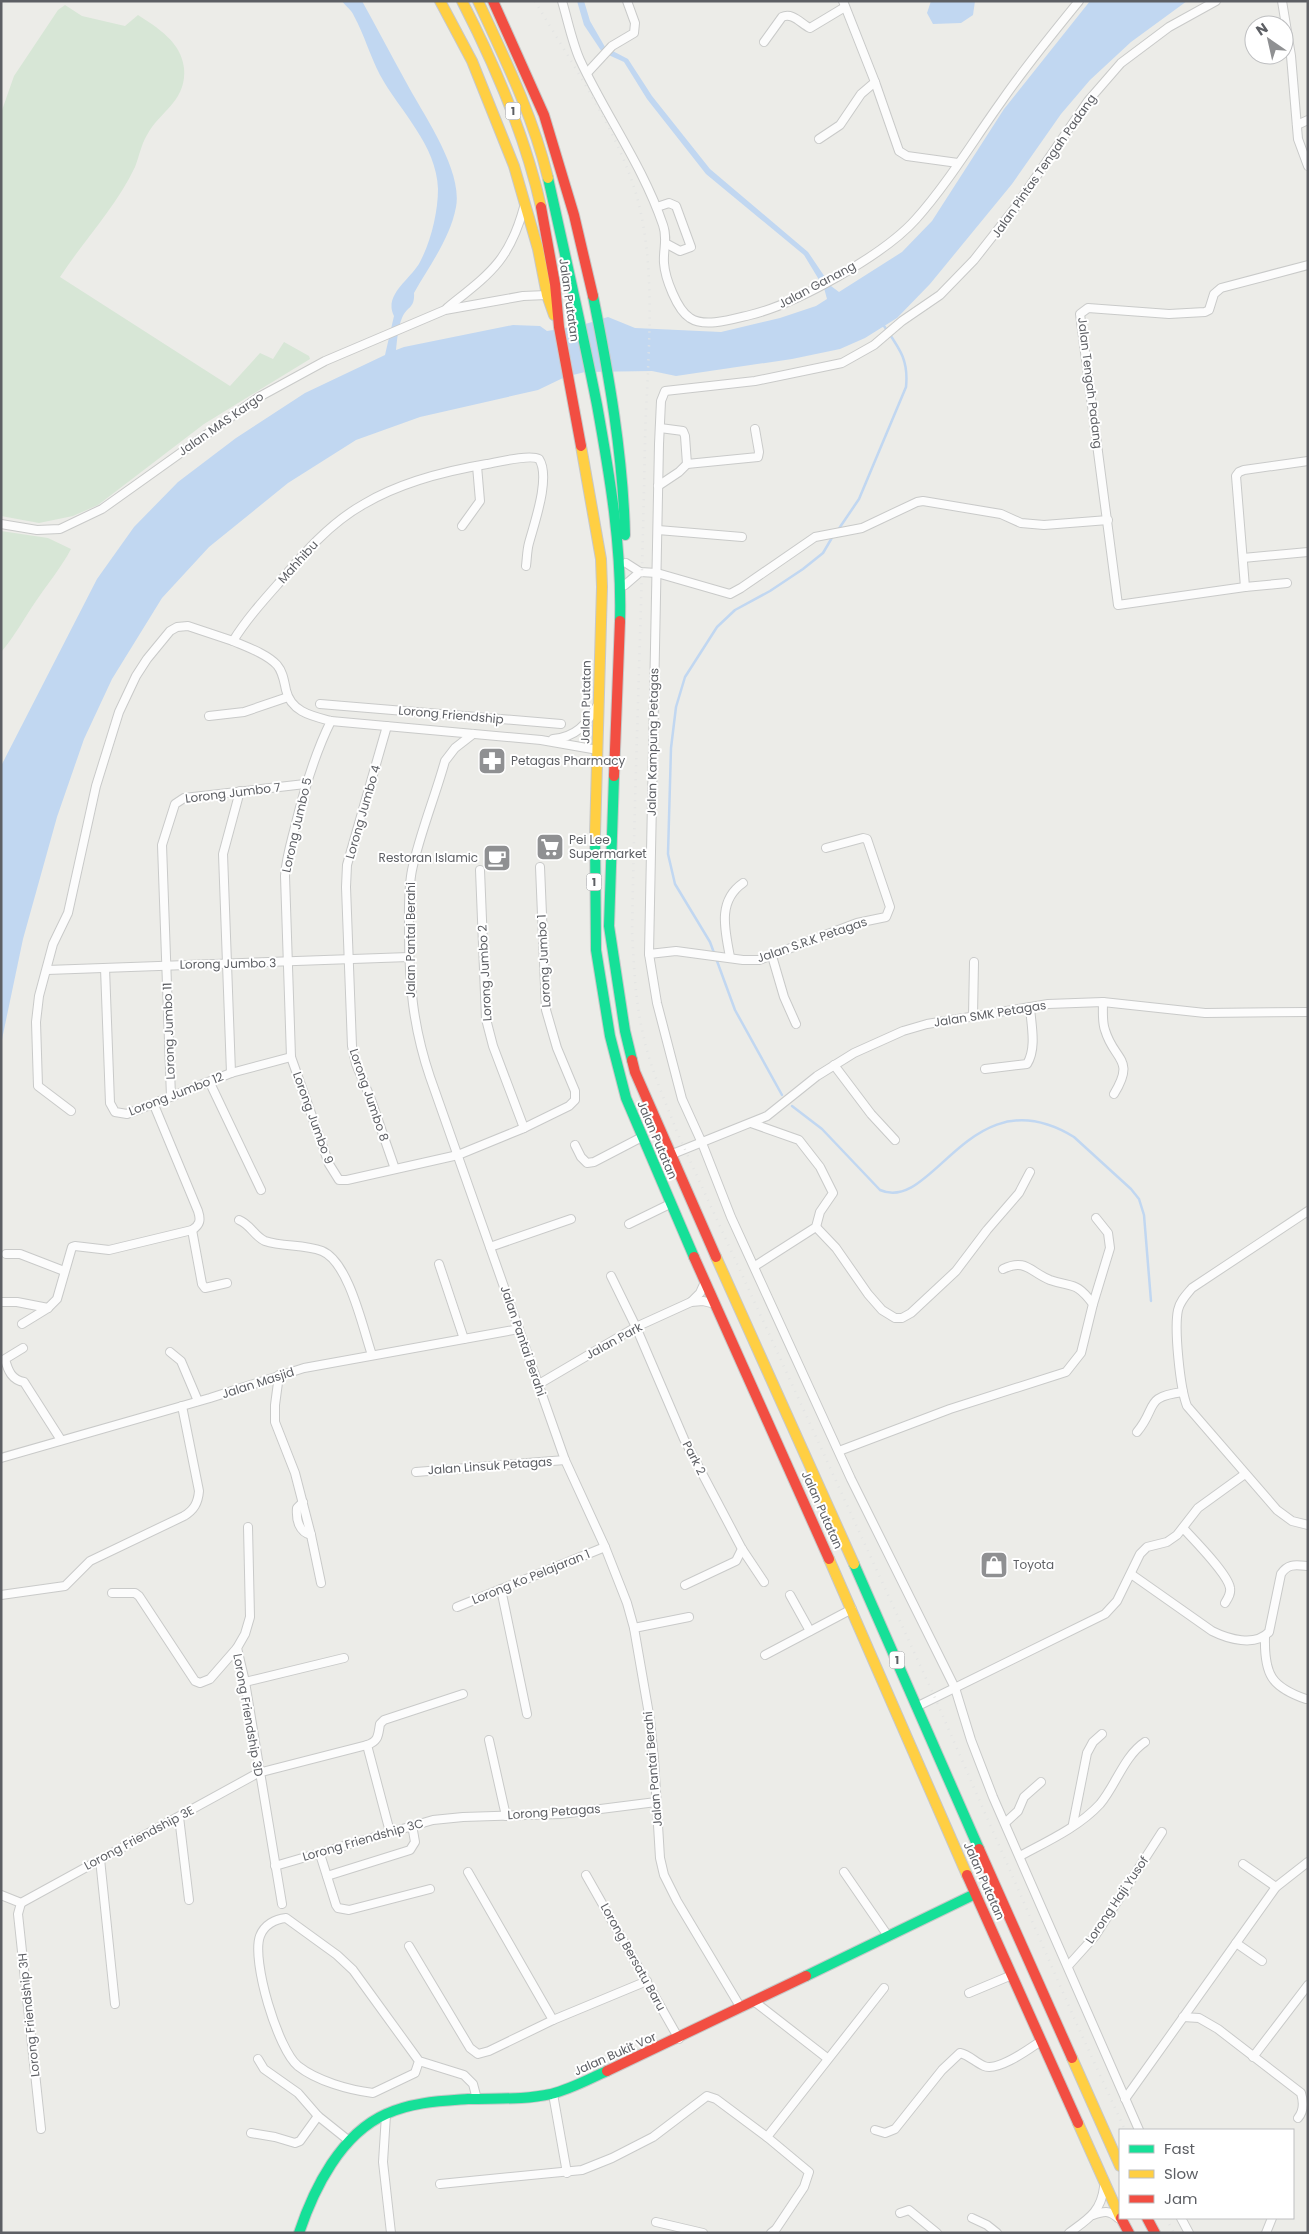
<svg xmlns="http://www.w3.org/2000/svg" width="1309" height="2234" font-family="Poppins,sans-serif">
	<style>
		.green { fill: #d7e6d6 }
		.water { fill: #c1d7f1 }
		.lines { fill: none; stroke-linecap: round; stroke-linejoin: round }
		.stream { stroke: #c1d7f1; stroke-width: 2.5 }
		.street-casing { stroke: #c9cac9; stroke-width: 10 }
		.fast-casing { stroke: #c7c8c8; stroke-width: 12 }
		.slow-casing { stroke: #c7c8c8; stroke-width: 12 }
		.jam-casing { stroke: #c7c8c8; stroke-width: 12 }
		.street { stroke: #fcfcfc; stroke-width: 8 }
		.fast { stroke: #16e098; stroke-width: 10 }
		.slow { stroke: #ffcf43; stroke-width: 10 }
		.jam { stroke: #f24e42; stroke-width: 10 }
		.rail { stroke: #e3e4e3; stroke-width: 2.5; stroke-dasharray: 1 6; stroke-linecap: butt }
		.labels { text-anchor: middle; stroke-width: 4; stroke-linejoin: round; paint-order: stroke }
		.shield { fill: #fff; stroke: #8e8f92; stroke-width: 1 }
		.shield-label { font-size: 11px; font-weight: bold; fill: #5d5f64 }
		.street-label { font-size: 12px; fill: #5d5f64; stroke: #fff }
		.poi-label { font-size: 12px; fill: #5d5f64; stroke: #fff; text-anchor: start }
	</style>
	<rect width="100%" height="100%" fill="#ecece8"/>
	<!-- green -->
	<g class="green">
		<path d="M65,5L82,16L125,26L138,15C158,28 181,42 184,68C187,101 160,111 147,135C141,145 139,157 135,167C116,207 84,240 60,277L230,386L260,353L273,359L284,342L309,356L310,359L204,424L98,505L73,516L39,523L1,516V113L14,76L58,10Z"/>
		<path d="M1,531L48,538L71,549C61,568 48,583 36,601C24,618 15,636 1,652Z"/>
	</g>
	<!-- water -->
	<g class="water">
		<path d="M342,1H362C377,28 391,55 406,82C423,114 463,170 456,207C450,239 429,266 414,293C415,309 407,306 402,318C398,327 397,341 396,350L404,347L513,325L540,326L547,331L579,326L608,317L635,328L721,332L780,318L816,306L827,299L824,288L804,255L706,174L647,99L624,62L602,52L584,25L577,1H584L590,21L605,47L628,59L652,96L710,169L808,252L831,286L839,292L902,252L932,221L1004,109L1090,1H1187L1131,42L1090,80L1061,114L1012,184L930,284L897,318L865,338L840,349L792,359L676,376L652,371L585,372L565,377L538,390L420,417L356,440L288,483L209,547L162,598L112,679L84,739L57,817L23,939L1,1044V766L97,579L134,527L178,482L236,438L305,393L385,355L394,316C383,295 411,279 420,262C431,241 438,212 438,189C437,145 399,110 380,75C370,56 364,34 354,16C352,10 346,7 342,1Z"/>
		<path d="M931,1H975L973,15L961,23L933,24L927,13Z"/>
	</g>
	<g class="lines">
		<!-- stream -->
		<g class="stream">
			<path d="M838,530L859,499L906,387C909,358 898,347 882,323"/>
			<path d="M782,1095L735,1010L710,942L675,884L668,854L671,748L676,707L685,677L717,627L735,610L770,591L803,569L823,553L833,536"/>
			<path d="M792,1106L822,1129L880,1190C934,1214 970,1073 1074,1137L1131,1189L1139,1199L1144,1215L1151,1301"/>
		</g>
		<defs>
			<g id="street">
				<path d="M562,1C568,21 572,42 580,60C606,116 643,166 663,225C668,239 663,249 664,263C665,278 677,310 690,318C705,328 733,319 750,315C796,304 884,255 916,219C948,183 973,141 1001,102C1025,67 1052,34 1079,1"/>
				<path d="M843,1L875,82L899,151L907,156L958,163"/>
				<path d="M1282,1L1291,56L1298,139L1308,166"/>
				<path d="M764,42L782,17C793,12 801,24 810,28L845,7"/>
				<path d="M587,73L612,46L634,33L635,23L627,1"/>
				<path d="M1297,125L1308,120"/>
				<path d="M819,139L840,125L861,94L875,82"/>
				<path d="M657,207L669,203L676,206L691,247L680,251L667,244"/>
				<path d="M447,308C489,274 509,262 524,207"/>
				<path d="M660,428L683,431L685,436L687,464"/>
				<path d="M658,486L679,472L687,464L758,457L759,452L755,429"/>
				<path d="M1,524L37,530L60,529L102,509L259,397L325,361L445,310L523,296L547,295"/>
				<path d="M462,526L480,501L477,466"/>
				<path d="M658,530L742,537"/>
				<path d="M1243,558L1308,552"/>
				<path d="M626,563L640,572L657,573L730,594L741,588L815,537L862,528L917,502L923,501L1001,514L1021,523L1044,525L1108,520"/>
				<path d="M526,566C527,558 527,550 529,543C534,524 551,477 539,459C530,454 498,462 487,464C445,471 401,482 364,504C330,523 303,554 278,584C262,602 246,620 233,641C247,647 267,654 277,665C283,672 284,681 286,690C291,712 312,716 331,721L541,740L598,750"/>
				<path d="M1287,583L1245,587L1118,605L1080,314L1088,308L1169,314L1205,312L1209,310L1214,294L1221,288L1308,265"/>
				<path d="M625,585L640,572"/>
				<path d="M1245,587L1236,476L1239,472L1244,470L1308,461"/>
				<path d="M320,704L561,724"/>
				<path d="M209,716L244,712L288,697"/>
				<path d="M331,721C314,755 304,790 295,827C291,843 286,859 285,876L291,1057L329,1164L339,1180H347L458,1155L524,1128L569,1106L575,1100V1091L557,1048L546,1010L540,867"/>
				<path d="M387,726L347,865L346,887L352,1046L356,1064L370,1097L395,1169"/>
				<path d="M473,734L455,748L445,761C435,797 420,833 412,870C408,890 409,911 409,931C409,983 413,1027 430,1077L565,1460L605,1547L627,1603L634,1628L650,1720L654,1759L660,1858L664,1875L677,1901L741,2008"/>
				<path d="M553,739C576,737 586,725 597,706"/>
				<path d="M480,870L486,1019L493,1046L524,1128"/>
				<path d="M649,954L676,951L743,960H759L857,923L886,917L890,907L867,839L863,838L826,848"/>
				<path d="M772,956L784,997L796,1024"/>
				<path d="M730,957C725,930 717,901 743,883"/>
				<path d="M105,968L110,1103L115,1112L127,1114L231,1073L291,1057"/>
				<path d="M47,970L409,957"/>
				<path d="M1103,1002C1103,1011 1102,1022 1105,1030C1114,1061 1136,1058 1114,1094"/>
				<path d="M973,1016L974,962"/>
				<path d="M834,1065L871,1114L895,1140"/>
				<path d="M985,1069L1027,1064C1037,1048 1031,1024 1030,1007"/>
				<path d="M231,1073L223,854L240,791"/>
				<path d="M210,1083L261,1190"/>
				<path d="M171,1097L162,845L175,804L184,798L305,784"/>
				<path d="M71,1111L38,1086L36,1022L39,996L53,944L68,913L96,786L119,712L136,676L147,659L170,631L177,627L188,626L233,641"/>
				<path d="M751,1123L799,1140L820,1167L833,1193L820,1212L816,1227L755,1266"/>
				<path d="M575,1145L581,1157L587,1163L594,1162L642,1137"/>
				<path d="M670,1155L767,1116L817,1076L854,1053L903,1031L927,1024L1048,1004L1103,1002L1205,1013L1308,1012"/>
				<path d="M1308,1211L1192,1288C1186,1295 1180,1301 1178,1310C1174,1329 1180,1388 1187,1406L1277,1510L1292,1521L1308,1525"/>
				<path d="M239,1220C250,1224 255,1237 265,1241C283,1247 304,1244 322,1251C349,1262 363,1329 372,1355"/>
				<path d="M629,1224L670,1204"/>
				<path d="M816,1227L836,1248L868,1294L882,1310L895,1318H902L911,1313L956,1271L987,1230L1019,1193L1030,1172"/>
				<path d="M192,1230L202,1284L205,1288L227,1283"/>
				<path d="M490,1247L571,1219"/>
				<path d="M6,1254H20L64,1271"/>
				<path d="M439,1264L464,1339"/>
				<path d="M611,1276L636,1327L684,1439L742,1549L764,1582"/>
				<path d="M1,1302H17L48,1308"/>
				<path d="M691,1302L700,1293L705,1282"/>
				<path d="M1093,1304L1110,1248L1108,1233L1096,1218"/>
				<path d="M22,1324L48,1308L57,1299L72,1247L75,1246L109,1250L192,1230C200,1225 201,1220 198,1211L154,1105"/>
				<path d="M23,1348L5,1359C8,1371 12,1380 24,1382L61,1440"/>
				<path d="M170,1352L181,1361L198,1401"/>
				<path d="M279,1375L275,1405V1422L295,1473L311,1535L321,1583"/>
				<path d="M539,1384L636,1327L691,1302L703,1301L715,1304"/>
				<path d="M1137,1432C1158,1407 1143,1397 1183,1392"/>
				<path d="M839,1451L950,1409L1066,1372L1081,1353L1093,1304C1076,1281 1073,1288 1050,1280C1030,1272 1026,1258 1003,1269"/>
				<path d="M1,1458L210,1398L304,1368L519,1329"/>
				<path d="M416,1472L565,1460"/>
				<path d="M303,1502L297,1508C296,1520 299,1532 311,1535"/>
				<path d="M248,1527L250,1617L245,1634L237,1648L245,1682L282,1904"/>
				<path d="M1183,1528C1194,1540 1228,1574 1230,1588C1231,1594 1228,1598 1225,1603"/>
				<path d="M1131,1574L1212,1631C1228,1639 1255,1647 1269,1632L1281,1574C1288,1563 1296,1565 1308,1566"/>
				<path d="M685,1585L736,1561L742,1549"/>
				<path d="M501,1589L527,1714"/>
				<path d="M112,1593H135L139,1596L195,1681L200,1683L210,1679L237,1648"/>
				<path d="M1,1595L65,1586L90,1561L184,1516C194,1510 198,1503 199,1491L182,1406"/>
				<path d="M790,1595L810,1631"/>
				<path d="M457,1607L605,1547"/>
				<path d="M634,1628L689,1617"/>
				<path d="M1265,1637C1264,1674 1271,1687 1306,1699"/>
				<path d="M765,1655L852,1609"/>
				<path d="M245,1682L344,1658"/>
				<path d="M918,1706L1105,1614L1117,1601L1140,1554L1147,1547L1167,1542L1177,1535L1198,1508L1245,1474"/>
				<path d="M489,1740L506,1816"/>
				<path d="M367,1745C379,1741 378,1735 380,1724L384,1720L463,1694"/>
				<path d="M179,1817L189,1900"/>
				<path d="M1005,1823L1018,1811L1024,1797L1041,1782"/>
				<path d="M1073,1824L1087,1753L1093,1742L1102,1734"/>
				<path d="M320,1854L336,1905L338,1908L349,1910L430,1889"/>
				<path d="M1020,1856C1046,1842 1079,1827 1100,1804C1116,1785 1124,1756 1145,1742"/>
				<path d="M100,1859L115,2004"/>
				<path d="M1243,1864L1276,1887"/>
				<path d="M275,1866L433,1820L463,1817L561,1814L656,1802"/>
				<path d="M468,1872L553,2020"/>
				<path d="M844,1872L888,1936"/>
				<path d="M586,1875L679,2039"/>
				<path d="M327,1876L410,1850L415,1842L412,1825"/>
				<path d="M1,1895L21,1903"/>
				<path d="M21,1903L258,1773L367,1745L390,1832"/>
				<path d="M21,1903L18,1914L41,2129"/>
				<path d="M1236,1943L1262,1961"/>
				<path d="M409,1946L470,2048L478,2054L489,2051L553,2020L647,1981"/>
				<path d="M1068,1966L1095,1936L1162,1832"/>
				<path d="M969,1993L1012,1975"/>
				<path d="M755,2002L827,2058"/>
				<path d="M1183,2017L1199,2018L1218,2029L1301,2093C1304,2103 1304,2111 1298,2118"/>
				<path d="M1253,2057L1308,1985"/>
				<path d="M258,2059L264,2069L298,2093L318,2116L348,2140"/>
				<path d="M419,2061L415,2073L373,2093C349,2090 317,2081 298,2066C278,2050 251,1960 260,1936C264,1925 275,1919 286,1918L337,1955L353,1970L419,2061L464,2075L473,2084L477,2099"/>
				<path d="M553,2094L567,2173"/>
				<path d="M1125,2099L1276,1887L1308,1862"/>
				<path d="M386,2115L383,2162L391,2233"/>
				<path d="M875,2130L885,2133L895,2129L942,2070L960,2053C969,2055 975,2062 984,2066C998,2072 1029,2049 1041,2041"/>
				<path d="M1139,2130L993,1797L971,1740L955,1688L851,1479L731,1217L702,1143L682,1099L657,1003L649,954L659,444L661,401L665,391L755,381L842,363L874,345L902,321L940,295L974,260L1014,209L1088,101L1121,63L1169,27L1216,1"/>
				<path d="M251,2133L275,2137L295,2143L300,2141L318,2116"/>
				<path d="M440,2184L582,2170L612,2158L653,2137L707,2096L716,2099L767,2137"/>
				<path d="M900,2213L909,2210L937,2233"/>
				<path d="M1093,2215C1104,2211 1109,2210 1118,2218"/>
				<path d="M972,2218L987,2225L997,2233"/>
				<path d="M1181,2218L1189,2233"/>
				<path d="M656,2222L703,2233"/>
				<path d="M771,2233L776,2229L804,2187L809,2172L767,2137L884,1988"/>
				<path d="M1069,2233C1088,2219 1101,2212 1104,2187"/>
				<path d="M1266,2233L1272,2218"/>
			</g>
			<g id="fast">
				<path d="M548,178C565,254 582,329 597,405C610,477 622,548 620,621"/>
				<path d="M593,296C609,375 623,455 625,535"/>
				<path d="M614,776L609,926L625,1031L632,1060"/>
				<path d="M595,835L596,950L610,1036L626,1098L694,1257"/>
				<path d="M854,1564L979,1849"/>
				<path d="M806,1976L975,1894"/>
				<path d="M299,2233C314,2188 341,2134 386,2114C412,2102 441,2101 468,2099C496,2098 524,2100 551,2094C571,2089 589,2079 607,2071"/>
			</g>
			<g id="slow">
				<path d="M440,1L472,61L514,166L538,249L547,295L554,315"/>
				<path d="M462,1C496,67 525,135 541,207"/>
				<path d="M478,1C505,59 533,116 548,178"/>
				<path d="M581,446L601,559L602,587L595,835"/>
				<path d="M716,1257L854,1564"/>
				<path d="M829,1559L967,1875"/>
				<path d="M1072,2058L1120,2166"/>
				<path d="M1078,2123L1120,2217"/>
			</g>
			<g id="jam">
				<path d="M493,1L544,115L574,215L593,296"/>
				<path d="M541,207L555,284L559,327L581,446"/>
				<path d="M614,776L620,621"/>
				<path d="M632,1060L635,1072L716,1257"/>
				<path d="M694,1257L829,1559"/>
				<path d="M979,1849L1072,2058"/>
				<path d="M967,1875L1078,2123"/>
				<path d="M607,2071L806,1976"/>
				<path d="M1121,2218L1129,2233"/>
				<path d="M1147,2218L1155,2233"/>
			</g>
		</defs>
		<!-- street casing -->
		<use href="#street" class="street-casing"/>
		<!-- fast casing -->
		<use href="#fast" class="fast-casing"/>
		<!-- slow casing -->
		<use href="#slow" class="slow-casing"/>
		<!-- jam casing -->
		<use href="#jam" class="jam-casing"/>
		<!-- street -->
		<use href="#street" class="street"/>
		<!-- fast -->
		<use href="#fast" class="fast"/>
		<!-- slow -->
		<use href="#slow" class="slow"/>
		<!-- jam -->
		<use href="#jam" class="jam"/>
		<!-- rail -->
		<g class="rail">
			<path d="M535,1C571,63 617,128 637,197C658,275 647,361 645,441C642,604 635,768 632,931C634,966 635,1000 643,1034C650,1068 665,1100 677,1132L935,1698L1075,2020L1125,2130"/>
			<path d="M1166,2218L1174,2233"/>
		</g>
	</g>
	<!-- icons -->
	<defs>
		<symbol id="pharmacy-square" viewBox="-11 -11 22 22"><rect x="-9" y="-9" width="18" height="18" rx="4" fill="#8f9092" stroke="#fff"/><path d="M-2-6h4v4h4v4h-4v4h-4v-4h-4v-4h4Z" fill="#fff"/></symbol>
		<symbol id="supermarket-square" viewBox="-11 -11 22 22"><rect x="-9" y="-9" width="18" height="18" rx="4" fill="#8f9092" stroke="#fff"/><path d="M-6-5.5h2.5l.6 2H6L4.5 2H-2.5L-4.4-4H-6ZM-1.5 3.2a1.3 1.3 0 1 0 .1 0ZM3 3.2a1.3 1.3 0 1 0 .1 0Z" fill="#fff"/></symbol>
		<symbol id="cafe-square" viewBox="-11 -11 22 22"><rect x="-9" y="-9" width="18" height="18" rx="4" fill="#8f9092" stroke="#fff"/><path d="M-5.5-4.5H6V0H3Q3 3.5 0 3.5H-2.5Q-5.5 3.5-5.5 0ZM3-3.2v2h1.7v-2ZM-6 4.5H4V6H-6Z" fill="#fff"/></symbol>
		<symbol id="shop-square" viewBox="-11 -11 22 22"><rect x="-9" y="-9" width="18" height="18" rx="4" fill="#8f9092" stroke="#fff"/><path d="M-5-2.5h2.3a2.7 3.5 0 0 1 5.4 0H5L5.5 6h-11ZM-1.5-2.5h3a1.5 2.3 0 0 0-3 0Z" fill="#fff"/></symbol>
	</defs>
	<g fill-rule="evenodd">
		<use href="#pharmacy-square" x="476" y="745" width="32" height="32"/>
		<use href="#supermarket-square" x="534" y="831" width="32" height="32"/>
		<use href="#cafe-square" x="481" y="842" width="32" height="32"/>
		<use href="#shop-square" x="978" y="1549" width="32" height="32"/>
	</g>
	<g class="labels">
		<!-- shield labels -->
		<g class="shield">
			<rect x="505.5" y="102.5" width="15" height="17" rx="4"/>
			<rect x="586.5" y="873.5" width="15" height="17" rx="4"/>
			<rect x="889.5" y="1651.5" width="15" height="17" rx="4"/>
		</g>
		<g class="shield-label">
			<text x="513" y="115">1</text>
			<text x="594" y="886">1</text>
			<text x="897" y="1664">1</text>
		</g>
		<!-- street labels -->
		<g class="street-label">
			<text transform="translate(1044 166) rotate(-55)" y="4">Jalan Pintas Tengah Padang</text>
			<text transform="translate(817 285) rotate(-28)" y="4">Jalan Ganang</text>
			<text transform="translate(569 300) rotate(82)" y="4">Jalan Putatan</text>
			<text transform="translate(1090 383) rotate(83)" y="4">Jalan Tengah Padang</text>
			<text transform="translate(221 424) rotate(-35)" y="4">Jalan MAS Kargo</text>
			<text transform="translate(298 562) rotate(-48)" y="4">Mahhibu</text>
			<text transform="translate(586 702) rotate(-89)" y="4">Jalan Putatan</text>
			<text transform="translate(451 715) rotate(5)" y="4">Lorong Friendship</text>
			<text transform="translate(653 742) rotate(-89)" y="4">Jalan Kampung Petagas</text>
			<text transform="translate(233 793) rotate(-7)" y="4">Lorong Jumbo 7</text>
			<text transform="translate(363 812) rotate(-74)" y="4">Lorong Jumbo 4</text>
			<text transform="translate(297 825) rotate(-77)" y="4">Lorong Jumbo 5</text>
			<text transform="translate(411 940) rotate(-90)" y="4">Jalan Pantai Berahi</text>
			<text transform="translate(812 940) rotate(-19)" y="4">Jalan S.R.K Petagas</text>
			<text transform="translate(544 961) rotate(-93)" y="4">Lorong Jumbo 1</text>
			<text transform="translate(228 964) rotate(-1)" y="4">Lorong Jumbo 3</text>
			<text transform="translate(485 973) rotate(-93)" y="4">Lorong Jumbo 2</text>
			<text transform="translate(990 1014) rotate(-9)" y="4">Jalan SMK Petagas</text>
			<text transform="translate(169 1031) rotate(-92)" y="4">Lorong Jumbo 11</text>
			<text transform="translate(176 1094) rotate(-21)" y="4">Lorong Jumbo 12</text>
			<text transform="translate(369 1095) rotate(71)" y="4">Lorong Jumbo 8</text>
			<text transform="translate(313 1118) rotate(70)" y="4">Lorong Jumbo 9</text>
			<text transform="translate(657 1140) rotate(67)" y="4">Jalan Putatan</text>
			<text transform="translate(523 1341) rotate(71)" y="4">Jalan Pantai Berahi</text>
			<text transform="translate(614 1341) rotate(-29)" y="4">Jalan Park</text>
			<text transform="translate(258 1383) rotate(-18)" y="4">Jalan Masjid</text>
			<text transform="translate(694 1458) rotate(63)" y="4">Park 2</text>
			<text transform="translate(490 1466) rotate(-4)" y="4">Jalan Linsuk Petagas</text>
			<text transform="translate(822 1510) rotate(66)" y="4">Jalan Putatan</text>
			<text transform="translate(531 1577) rotate(-22)" y="4">Lorong Ko Pelajaran 1</text>
			<text transform="translate(248 1715) rotate(80)" y="4">Lorong Friendship 3D</text>
			<text transform="translate(653 1769) rotate(-95)" y="4">Jalan Pantai Berahi</text>
			<text transform="translate(554 1812) rotate(-4)" y="4">Lorong Petagas</text>
			<text transform="translate(139 1838) rotate(-28)" y="4">Lorong Friendship 3E</text>
			<text transform="translate(363 1840) rotate(-16)" y="4">Lorong Friendship 3C</text>
			<text transform="translate(984 1881) rotate(66)" y="4">Jalan Putatan</text>
			<text transform="translate(1117 1900) rotate(-56)" y="4">Lorong Haji Yusof</text>
			<text transform="translate(633 1957) rotate(61)" y="4">Lorong Bersatu Baru</text>
			<text transform="translate(29 2015) rotate(-96)" y="4">Lorong Friendship 3H</text>
			<text transform="translate(615 2054) rotate(-24)" y="4">Jalan Bukit Vor</text>
		</g>
		<!-- poi labels -->
		<g class="poi-label">
			<text x="511" y="765">Petagas Pharmacy</text>
			<text x="569" y="844">Pei Lee<tspan x="569" dy="14">Supermarket</tspan></text>
			<text x="478" y="862" text-anchor="end">Restoran Islamic</text>
			<text x="1013" y="1569">Toyota</text>
		</g>
	</g>
	<!-- border -->
	<rect width="1309" height="2234" fill="none" stroke="#5d5f64" stroke-width="5"/>
	<!-- legend -->
	<rect x="1119" y="2129" width="175" height="90" fill="#ffffff" stroke="#bebfc1"/>
	<rect x="1129" y="2145" width="25" height="8" fill="#16e098" stroke="#bebfc1"/>
	<text x="1164" y="2154" font-size="15" fill="#5d5f64">Fast</text>
	<rect x="1129" y="2170" width="25" height="8" fill="#ffcf43" stroke="#bebfc1"/>
	<text x="1164" y="2179" font-size="15" fill="#5d5f64">Slow</text>
	<rect x="1129" y="2195" width="25" height="8" fill="#f24e42" stroke="#bebfc1"/>
	<text x="1164" y="2204" font-size="15" fill="#5d5f64">Jam</text>
	<!-- north arrow -->
	<g transform="translate(1269 40) rotate(326)"><circle r="24" fill="#ffffff" stroke="#bebfc1"/>
	<path d="M0-4L9 19L0 12L-9 19Z" fill="#8f9092"/>
	<text y="-8" font-size="14" font-weight="bold" text-anchor="middle" fill="#5d5f64">N</text>
	</g>
</svg>
